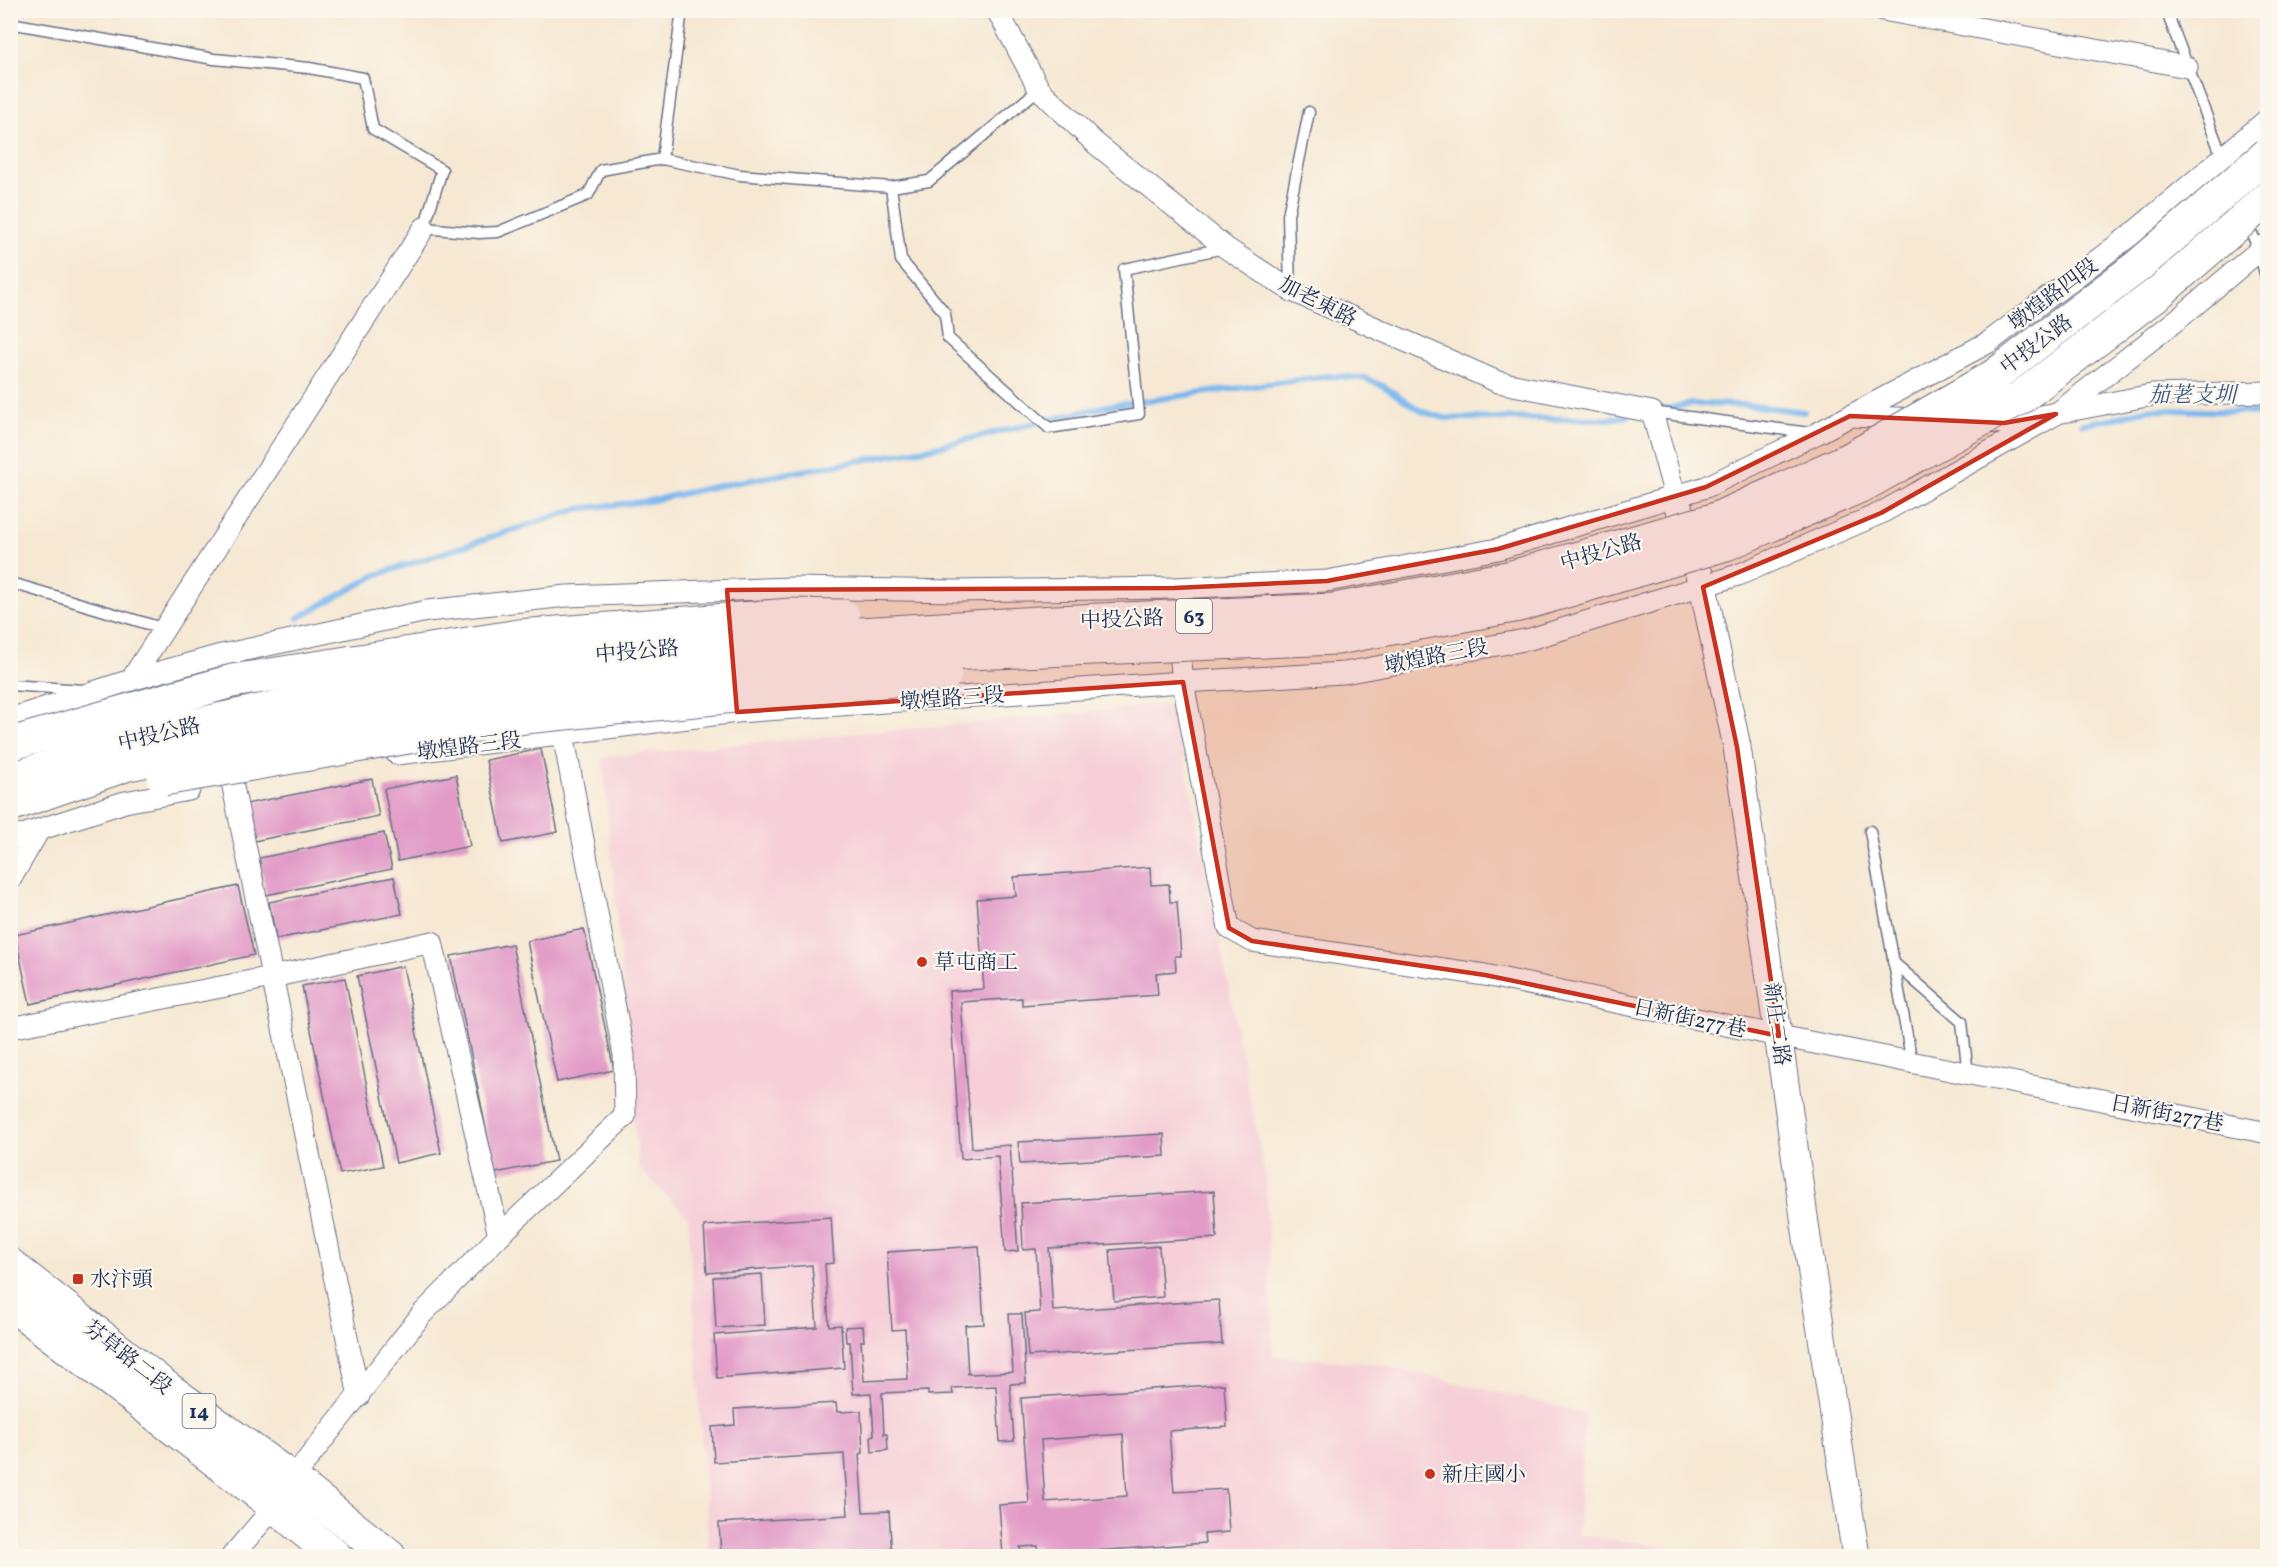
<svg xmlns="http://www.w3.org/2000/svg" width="2278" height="1567" font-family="Vollkorn,'Noto Serif TC',serif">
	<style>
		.built { fill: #f6cfd8 }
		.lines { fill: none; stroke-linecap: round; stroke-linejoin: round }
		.stream { stroke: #7cb7ee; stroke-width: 6 }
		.building { fill: #e29bc7; fill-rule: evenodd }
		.service-casing { stroke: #687087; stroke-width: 13 }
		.minor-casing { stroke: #687087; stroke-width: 23 }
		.tertiary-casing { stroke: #687087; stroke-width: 29 }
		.primary-casing { stroke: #687087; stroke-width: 35 }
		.service { stroke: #fff; stroke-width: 10 }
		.minor { stroke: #fff; stroke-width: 21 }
		.tertiary { stroke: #fff; stroke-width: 27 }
		.primary { stroke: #fff; stroke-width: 33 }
		.primary-bridge-casing { stroke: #687087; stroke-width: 35; stroke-linecap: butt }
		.primary-bridge { stroke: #fff; stroke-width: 33 }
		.marked { fill: #c8321e; fill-opacity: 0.2; stroke: #c8321e; stroke-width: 4.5; stroke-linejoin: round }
		.poi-dot { fill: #c8321e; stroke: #fbf7ec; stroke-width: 2 }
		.labels { text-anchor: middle; stroke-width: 4.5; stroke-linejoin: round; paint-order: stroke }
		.shield { fill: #fbf7ec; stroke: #5e6b89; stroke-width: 1.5 }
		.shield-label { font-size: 20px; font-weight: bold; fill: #1b2f5e }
		.street-label { font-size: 21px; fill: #1b2f5e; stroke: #fbf7ec }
		.poi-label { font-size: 21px; fill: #1b2f5e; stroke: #fbf7ec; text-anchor: start }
		.water-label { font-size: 22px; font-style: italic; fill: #385889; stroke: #fbf7ec }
	</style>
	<rect width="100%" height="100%" fill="#fbf7ec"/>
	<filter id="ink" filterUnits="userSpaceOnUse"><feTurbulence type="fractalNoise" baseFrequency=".0167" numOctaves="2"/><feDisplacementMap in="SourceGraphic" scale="12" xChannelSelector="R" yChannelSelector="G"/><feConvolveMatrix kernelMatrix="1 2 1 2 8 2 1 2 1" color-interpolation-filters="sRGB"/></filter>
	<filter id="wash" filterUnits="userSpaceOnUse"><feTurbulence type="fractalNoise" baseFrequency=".008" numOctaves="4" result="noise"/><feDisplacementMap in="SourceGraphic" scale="24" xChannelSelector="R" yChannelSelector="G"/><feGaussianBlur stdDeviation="1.35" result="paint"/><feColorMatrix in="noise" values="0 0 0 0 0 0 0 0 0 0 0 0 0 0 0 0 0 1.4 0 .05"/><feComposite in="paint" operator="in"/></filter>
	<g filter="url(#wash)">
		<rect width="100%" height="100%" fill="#f6e8d3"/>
		<!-- built -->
		<path class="built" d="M1174,704L1266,1182L1273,1356L1378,1364L1585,1413L1578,1535L1646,1544L1703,1556H709L688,1217L638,1167L603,757Z"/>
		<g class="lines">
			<!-- stream -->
			<g class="stream">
				<path d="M1659,410L1692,404L1746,405L1804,412"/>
				<path d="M2082,424L2115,418L2148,409L2268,413"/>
				<path d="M298,618L376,575L577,509L649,501L722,485L931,448L1107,406L1328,376L1364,378L1383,386L1423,412L1445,418L1609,419L1628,416"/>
			</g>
		</g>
		<g id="blocks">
			<!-- building -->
			<g class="building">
				<path d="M541,749L558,832L503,843L486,760Z"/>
				<path d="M456,775L470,846L398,861L384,789Z"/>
				<path d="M372,779L379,816L254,841L246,804Z"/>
				<path d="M384,833L392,869L266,895L259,858Z"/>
				<path d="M1150,867L1151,885L1169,884L1170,902H1177L1181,956H1175L1176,971L1156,973L1158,995L1022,1005V998L961,1002L972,1148L1010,1145L1018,1251L1005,1252L998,1156L961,1159L949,991L984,989L977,899L1016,896L1014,877Z"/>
				<path d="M394,877L402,914L276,939L269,902Z"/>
				<path d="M238,886L254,955L30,1004L15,935Z"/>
				<path d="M584,929L614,1070L557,1082L527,941Z"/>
				<path d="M512,944L556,1161L495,1173L451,956Z"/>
				<path d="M403,966L441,1153L396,1163L357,976Z"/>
				<path d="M345,978L383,1166L340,1174L302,986Z"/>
				<path d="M1164,1134L1165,1156L1020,1164L1018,1142Z"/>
				<path d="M1214,1191L1217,1238L1049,1248L1053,1311L1219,1300L1222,1344L1028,1356L1025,1313L1040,1312L1036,1249L1023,1250L1021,1203Z"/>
				<path d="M831,1217L834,1263L825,1264L829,1326L841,1325L844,1368L717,1378L714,1335L817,1327L812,1265L707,1273L704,1226Z"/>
				<path d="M979,1246L984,1324L965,1325L968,1374L1013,1372L1009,1314H1022L1026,1383L1010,1384L1014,1441L1000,1442L996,1386L952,1388L953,1394L928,1395V1391L882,1393L884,1434H887L888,1450L872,1452L871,1436L874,1435L871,1393L853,1394L850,1342H846L845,1327L863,1326L864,1341H861L864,1381L908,1379L905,1329L892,1330L887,1252Z"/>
				<path d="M1159,1246L1163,1297L1114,1301L1110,1250Z"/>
				<path d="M762,1274L765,1325L716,1328L713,1277Z"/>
				<path d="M1224,1384L1227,1427L1169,1431L1174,1492L1226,1489L1229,1532L1204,1534L1205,1543L1039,1555L1038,1546L1020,1547L1021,1556H1003L999,1505L1029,1503L1021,1398ZM1123,1434L1127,1496L1045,1502L1041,1440Z"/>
				<path d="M836,1403L837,1412L861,1411L863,1453L859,1454L863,1512L889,1511L892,1556H721L719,1523L848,1515L844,1454L714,1462L712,1427L735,1425L734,1409Z"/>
			</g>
		</g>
	</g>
	<g filter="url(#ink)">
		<use href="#blocks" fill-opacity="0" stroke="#687087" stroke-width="1.5"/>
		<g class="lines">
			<defs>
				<g id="service">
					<path d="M2166,10L2223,159"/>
					<path d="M10,23L214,59L309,68L363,78L373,129L442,170L424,228L479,233L498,232L588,195L601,170L662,159L740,175L891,187L929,181L1039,89"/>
					<path d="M662,159L682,10"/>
					<path d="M891,187L901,260L945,313L948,338L1049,428L1139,414L1124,269L1224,248"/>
					<path d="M2247,221L2259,251L2268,285"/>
					<path d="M1290,289L1288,215L1309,112"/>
					<path d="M1652,412L1809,433"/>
					<path d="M18,585L165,629"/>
					<path d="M10,685L83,690"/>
					<path d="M1870,831L1912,1063"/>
					<path d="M1893,962L1962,1022L1968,1074"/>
				</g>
				<g id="minor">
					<path d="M997,10L1039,89L1095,143L1226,248L1290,290L1498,382L1652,412L1675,496"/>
					<path d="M1883,10L2187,67"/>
					<path d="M1851,416L1918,419"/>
					<path d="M1982,422L2004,423L2152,395L2268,392"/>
					<path d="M1178,634L1183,682L1229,928L1252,941L1485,975L1779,1036L2268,1133"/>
					<path d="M131,680L424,228"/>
					<path d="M10,719L131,680L217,656L427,611L567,596L794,588L956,591L1174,588L1327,581L1498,549L1706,487L1816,434L1989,342L2132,234L2268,119"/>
					<path d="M397,754L737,712L1183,682L1344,673L1530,639L1738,575L1881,513L2056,414L2183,315L2268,243"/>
					<path d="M232,782L359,1396"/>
					<path d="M10,839L125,802L189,790"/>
					<path d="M10,880L39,830"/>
					<path d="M10,1028L272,977L432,942L499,1236"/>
					<path d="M232,1556L275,1506L292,1479L422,1314L499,1236L625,1116L624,1055L563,734"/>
				</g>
				<path id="tertiary" d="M1675,496L1703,587L1737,747L1812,1273L1856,1556"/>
				<g id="primary">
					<path d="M10,1265L168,1389L292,1479L389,1556"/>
					<path d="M10,1303L275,1506L335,1556"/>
				</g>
			</defs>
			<!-- service casing -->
			<use href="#service" class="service-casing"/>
			<!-- minor casing -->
			<use href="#minor" class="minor-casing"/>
			<!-- tertiary casing -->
			<use href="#tertiary" class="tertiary-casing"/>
			<!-- primary casing -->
			<use href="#primary" class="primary-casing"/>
			<!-- service -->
			<use href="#service" class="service"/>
			<!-- minor -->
			<use href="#minor" class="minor"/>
			<!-- tertiary -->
			<use href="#tertiary" class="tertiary"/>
			<!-- primary -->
			<use href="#primary" class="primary"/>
			<defs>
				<g id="primary-bridge">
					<path d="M10,744L232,681L519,636L790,615L843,616"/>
					<path d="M164,779L525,717L945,675"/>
					<path d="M10,780L123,741L314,699L530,660L795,638L1055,622L1334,610L1508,578L1716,519L1850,459L1994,376L2138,266L2268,154"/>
					<path d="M10,805L128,764L532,684L797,660L1337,638L1519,605L1726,544L1865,484L2020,398L2162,290L2268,198"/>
				</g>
			</defs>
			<!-- primary-bridge casing -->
			<use href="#primary-bridge" class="primary-bridge-casing"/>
			<!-- primary-bridge -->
			<use href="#primary-bridge" class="primary-bridge"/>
		</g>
	</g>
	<!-- marked area -->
	<path class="marked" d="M2056,414L1881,513L1703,587L1737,747L1779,1036L1485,975L1252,941L1229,928L1183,682L737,712L727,590L1174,588L1327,581L1498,549L1706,487L1850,416L2004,423Z"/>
	<!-- markers -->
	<g class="poi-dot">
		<circle cx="922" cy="962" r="6"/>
		<rect x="72" y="1273" width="12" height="12" rx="3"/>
		<circle cx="1430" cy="1474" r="6"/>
	</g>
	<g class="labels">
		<!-- shield labels -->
		<g class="shield">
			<rect x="1176" y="599" width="36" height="34" rx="4.5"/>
			<rect x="182.5" y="1394" width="33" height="34" rx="4.5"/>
		</g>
		<g class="shield-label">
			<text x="1194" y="623">63</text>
			<text x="199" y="1418">14</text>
		</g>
		<!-- street labels -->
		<g class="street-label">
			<text transform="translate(2053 294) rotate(-37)" y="7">墩煌路四段</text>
			<text transform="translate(1318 301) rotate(27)" y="7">加老東路</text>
			<text transform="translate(2036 344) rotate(-37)" y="7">中投公路</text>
			<text transform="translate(1601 552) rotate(-16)" y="7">中投公路</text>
			<text transform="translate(1122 619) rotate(-2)" y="7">中投公路</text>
			<text transform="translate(637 651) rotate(-5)" y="7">中投公路</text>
			<text transform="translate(1436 656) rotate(-11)" y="7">墩煌路三段</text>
			<text transform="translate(952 698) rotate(-4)" y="7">墩煌路三段</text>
			<text transform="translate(159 734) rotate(-13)" y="7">中投公路</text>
			<text transform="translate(469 746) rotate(-7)" y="7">墩煌路三段</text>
			<text transform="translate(1690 1018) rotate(12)" y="7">日新街277巷</text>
			<text transform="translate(1777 1024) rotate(82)" y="7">新庄二路</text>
			<text transform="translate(2167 1113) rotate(11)" y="7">日新街277巷</text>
			<text transform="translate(128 1357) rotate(38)" y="7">芬草路二段</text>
		</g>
		<!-- poi labels -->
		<g class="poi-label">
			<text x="934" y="969">草屯商工</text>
			<text x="90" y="1286">水汴頭</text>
			<text x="1442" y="1481">新庄國小</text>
		</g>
		<!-- water labels -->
		<g class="water-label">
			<text x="2192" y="402">茄荖支圳</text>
		</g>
	</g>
	<!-- margin -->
	<rect width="2278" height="1567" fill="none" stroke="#fbf7ec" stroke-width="36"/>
</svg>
